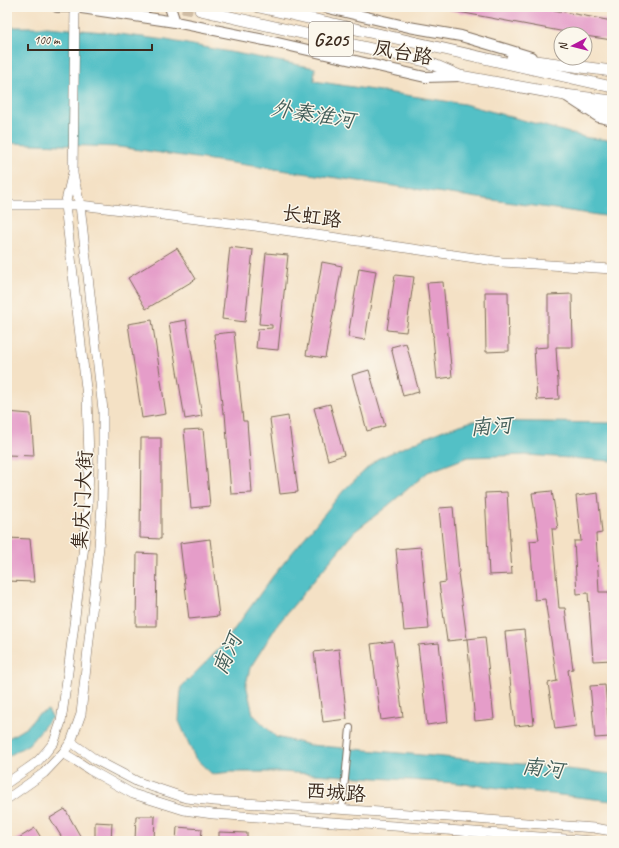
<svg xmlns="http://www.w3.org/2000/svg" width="619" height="848" font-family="Caveat,'LXGW WenKai TC',sans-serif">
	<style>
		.water { fill: #52c0c6; stroke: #467572 }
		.building { fill: #e59dc9 }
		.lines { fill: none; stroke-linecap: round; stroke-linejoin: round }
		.trunk-tunnel { stroke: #cfbca4; stroke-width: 11; stroke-dasharray: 11 5.5; stroke-linecap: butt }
		.minor-casing { stroke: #7c6a58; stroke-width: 8 }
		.secondary-casing { stroke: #7c6a58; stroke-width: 10 }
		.primary-casing { stroke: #7c6a58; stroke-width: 12 }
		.trunk-casing { stroke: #7c6a58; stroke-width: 12 }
		.minor { stroke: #fff; stroke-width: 6 }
		.secondary { stroke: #fff; stroke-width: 9 }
		.primary { stroke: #fff; stroke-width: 10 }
		.trunk { stroke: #fff; stroke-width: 11 }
		.labels { text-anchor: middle; stroke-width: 3; stroke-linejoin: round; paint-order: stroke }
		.shield { fill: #fbf7ec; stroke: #75685c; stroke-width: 1 }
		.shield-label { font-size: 19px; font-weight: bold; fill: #3b2a1e }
		.street-label { font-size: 20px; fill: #3b2a1e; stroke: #fbf7ec }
		.water-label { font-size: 21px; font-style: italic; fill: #435e59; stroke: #fbf7ec }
	</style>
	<rect width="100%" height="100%" fill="#fbf7ec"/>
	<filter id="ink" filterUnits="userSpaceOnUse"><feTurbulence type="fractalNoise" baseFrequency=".025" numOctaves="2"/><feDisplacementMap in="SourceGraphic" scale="8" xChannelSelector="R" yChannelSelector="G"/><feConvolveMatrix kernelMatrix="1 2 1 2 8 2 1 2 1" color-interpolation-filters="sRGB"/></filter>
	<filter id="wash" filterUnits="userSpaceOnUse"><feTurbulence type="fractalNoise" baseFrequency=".012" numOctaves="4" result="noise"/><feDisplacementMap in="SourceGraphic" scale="16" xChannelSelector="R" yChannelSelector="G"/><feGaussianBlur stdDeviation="0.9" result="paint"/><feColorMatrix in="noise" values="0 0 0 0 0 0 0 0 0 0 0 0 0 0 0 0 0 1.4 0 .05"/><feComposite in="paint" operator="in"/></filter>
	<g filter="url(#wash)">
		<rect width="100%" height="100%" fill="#f4e1c5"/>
		<!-- water -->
		<g class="water">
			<path d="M7,27H47L103,32L166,40L315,68L314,81L464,104L588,138L612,140V217L119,147L7,143Z"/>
			<path d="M473,421L612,423V461L527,455L468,457L428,472L385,508L354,532L278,624L250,668L246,684L253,714L276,737L310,745L521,764L612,774V801L456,783L281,772H231L212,774L195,758L179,721L181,687L222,646L273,576L344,490L377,459L441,431Z"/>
			<path d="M48,710L52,717L29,744L7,757V739L27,727L37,715Z"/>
		</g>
		<g id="blocks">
			<!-- building -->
			<g class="building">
				<path d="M448,7H538L612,21V40L585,36V34H576L448,10Z"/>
				<path d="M230,247L253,250L245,322L222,319Z"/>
				<path d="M177,248L196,279L146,309L128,278Z"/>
				<path d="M266,253L288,255L278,350L256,348L258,329L272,328V325L259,324Z"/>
				<path d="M322,262L342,266L325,358L306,355Z"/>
				<path d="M359,268L376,271L365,340L348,337Z"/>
				<path d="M395,275L414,277L406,332L387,330Z"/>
				<path d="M443,282L452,377L437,379L433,337L434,336H433L427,283Z"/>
				<path d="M485,292H508L509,351L486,352Z"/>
				<path d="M572,294L573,347H556L559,399L537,400L534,348L548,347V295Z"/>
				<path d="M152,320L166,414L142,418L128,324Z"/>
				<path d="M186,320L202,416L185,419L169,323Z"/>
				<path d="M234,332L243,421H247L252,493L231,494L225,413H223L214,334Z"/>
				<path d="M406,343L419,392L403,396L391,347Z"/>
				<path d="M369,370L385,426L367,431L352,375Z"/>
				<path d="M330,404L344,455L328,460L314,408Z"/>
				<path d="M7,412L31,414L34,456L7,455Z"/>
				<path d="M288,416L298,492L280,494L270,419Z"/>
				<path d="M203,429L210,506L191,508L184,430Z"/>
				<path d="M141,438H161V539L140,538Z"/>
				<path d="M552,491L558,529H552L559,608H565L573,669L568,670L576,726L555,729L548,683L557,681L545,599L535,600L530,541L539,540L532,493Z"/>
				<path d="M507,492L512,574L489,575L485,493Z"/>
				<path d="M598,493L602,533L596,534L599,592H609L612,638V660L593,661L588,593L577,594L574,541H581L576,496Z"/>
				<path d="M453,507L459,572L458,573L467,639L447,641L439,583L446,582L439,508Z"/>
				<path d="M7,538L30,539L34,582L7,581Z"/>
				<path d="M210,539L219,616L189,619L180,543Z"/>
				<path d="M421,547L429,629L404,631L396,549Z"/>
				<path d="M137,553L157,554L156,626H136Z"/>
				<path d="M524,630L534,724L515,726L505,632Z"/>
				<path d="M485,637L494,719L475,721L467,639Z"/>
				<path d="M393,641L403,717L381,720L371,644Z"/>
				<path d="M439,643L448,722L427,725L418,645Z"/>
				<path d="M339,649L347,719L323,722L314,652Z"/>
				<path d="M605,685L610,737L595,738L590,686Z"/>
				<path d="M65,809L83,841H64L50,818Z"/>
				<path d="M136,816H155L154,841H135Z"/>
				<path d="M95,822L112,823L111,841H95Z"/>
				<path d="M177,827L202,829L201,841H176Z"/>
				<path d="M35,828L43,841H14Z"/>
				<path d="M219,832L247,833V841H219Z"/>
			</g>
		</g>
	</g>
	<g filter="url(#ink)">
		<use href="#blocks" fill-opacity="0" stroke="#7c6a58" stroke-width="1"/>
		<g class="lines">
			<!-- trunk-tunnel -->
			<path class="trunk-tunnel" d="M182,7L200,10"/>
			<defs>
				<path id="minor" d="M342,810L350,728"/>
				<g id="secondary">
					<path d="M7,205H80L255,226L502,262L612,269"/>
					<path d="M71,742L96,760L138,782L186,798L214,801L395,813L594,828L612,831"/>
					<path d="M63,753L75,760L90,770L133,794L184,810L213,814L394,826L593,841"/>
					<path d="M7,783L37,762L46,752L54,742L61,722L68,672L84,546L88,504L89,458L87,397L65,205L73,172L75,7"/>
					<path d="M7,799L44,773L63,753L71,742L81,714L99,547L102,505L103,460V410L80,205L73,174"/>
				</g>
				<g id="primary">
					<path d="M57,7H75L175,22L269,41L425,77L460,76"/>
					<path d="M170,7L175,22"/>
					<path d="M324,7L409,27L461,36L505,49L531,57"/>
					<path d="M565,95L599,117L612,120"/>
				</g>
				<g id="trunk">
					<path d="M259,7L612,87"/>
					<path d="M200,10L425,61L460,76L565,95L612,101"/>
					<path d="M512,58L612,71"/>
					<path d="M583,101L612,111"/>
				</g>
			</defs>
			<!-- minor casing -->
			<use href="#minor" class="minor-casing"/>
			<!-- secondary casing -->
			<use href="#secondary" class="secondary-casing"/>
			<!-- primary casing -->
			<use href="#primary" class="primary-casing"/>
			<!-- trunk casing -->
			<use href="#trunk" class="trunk-casing"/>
			<!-- minor -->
			<use href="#minor" class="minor"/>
			<!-- secondary -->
			<use href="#secondary" class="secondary"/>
			<!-- primary -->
			<use href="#primary" class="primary"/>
			<!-- trunk -->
			<use href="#trunk" class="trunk"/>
		</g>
	</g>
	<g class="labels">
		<!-- shield labels -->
		<rect class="shield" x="309" y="22" width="44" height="34" rx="3"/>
		<g class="shield-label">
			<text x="331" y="46">G205</text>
		</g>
		<!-- street labels -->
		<g class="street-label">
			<text transform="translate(403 52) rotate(10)" y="7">凤台路</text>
			<text transform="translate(312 216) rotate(8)" y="7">长虹路</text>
			<text transform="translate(82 500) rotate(-87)" y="7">集庆门大街</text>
			<text transform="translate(336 792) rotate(4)" y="7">西城路</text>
		</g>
		<!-- water labels -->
		<g class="water-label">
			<text transform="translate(313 114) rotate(9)" y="7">外秦淮河</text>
			<text transform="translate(491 426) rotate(-4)" y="7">南河</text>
			<text transform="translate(227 654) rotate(-66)" y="7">南河</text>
			<text transform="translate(543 768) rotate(7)" y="7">南河</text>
		</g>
	</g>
	<!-- margin -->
	<rect width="619" height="848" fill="none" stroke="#fbf7ec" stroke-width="24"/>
	<!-- north arrow -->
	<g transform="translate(573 46) rotate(263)"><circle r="19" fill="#fbf7ec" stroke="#aea59a"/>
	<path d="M0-3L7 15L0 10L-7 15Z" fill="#b5179e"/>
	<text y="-6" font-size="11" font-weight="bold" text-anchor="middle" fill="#3b2a1e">N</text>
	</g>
	<!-- scale -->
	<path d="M28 44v6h124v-6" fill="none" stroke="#3b2a1e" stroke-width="2"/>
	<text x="34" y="44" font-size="12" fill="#3b2a1e" stroke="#fbf7ec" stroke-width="3" paint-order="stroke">100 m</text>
</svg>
